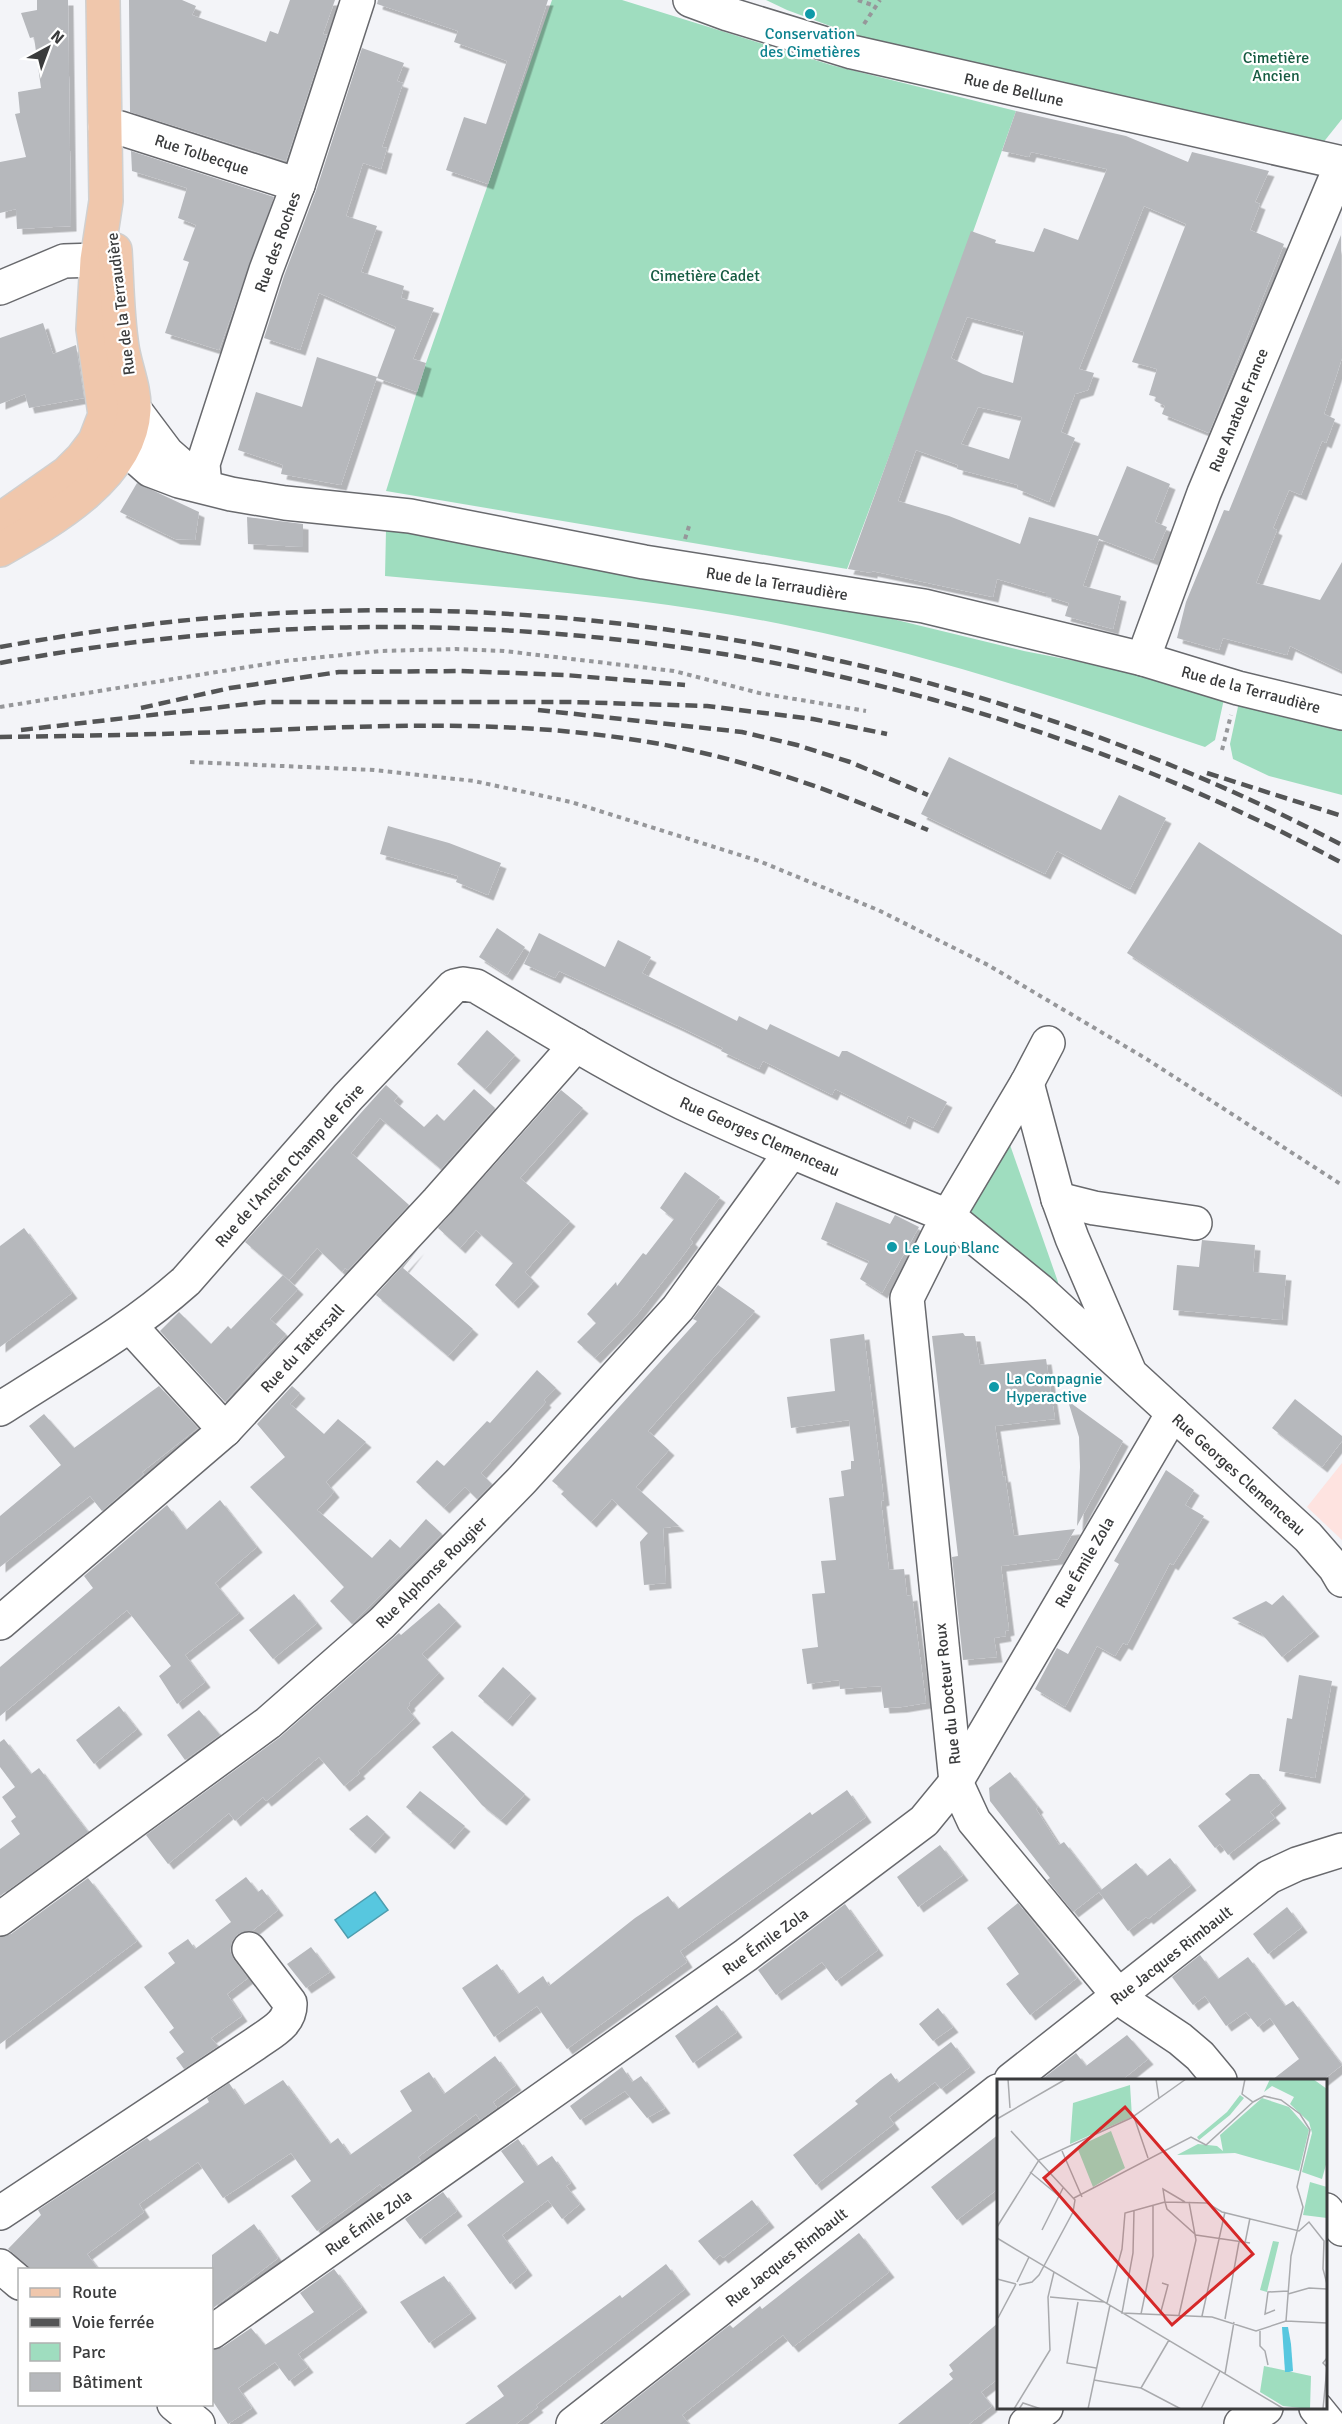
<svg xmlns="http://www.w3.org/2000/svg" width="1342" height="2424" font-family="Signika,sans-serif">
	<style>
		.education { fill: #fee3e0 }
		.green { fill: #9fddbf }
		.water { fill: #57c7df; stroke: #4e9dae; stroke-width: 1.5 }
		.building { fill: #b6b8bc; fill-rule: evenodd; filter: url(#shadow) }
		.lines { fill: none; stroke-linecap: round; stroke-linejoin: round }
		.minor-casing { stroke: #68696d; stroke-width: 36 }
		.major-casing { stroke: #d0d0d0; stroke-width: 36 }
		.path { stroke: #96979a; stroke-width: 4; stroke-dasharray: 4.5 4.5; stroke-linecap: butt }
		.minor { stroke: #fff; stroke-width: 33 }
		.major { stroke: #f0c7ac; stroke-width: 33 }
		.rail { stroke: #545556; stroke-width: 4.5; stroke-dasharray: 12 6; stroke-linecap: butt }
		.culture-dot { fill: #0f9aa8; stroke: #fff; stroke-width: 2 }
		.labels { text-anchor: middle; stroke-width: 4.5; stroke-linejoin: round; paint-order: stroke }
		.culture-label { font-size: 16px; fill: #0d838f; stroke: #fff; text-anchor: start }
		.park-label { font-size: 16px; fill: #155b41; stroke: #fff }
		.street-label { font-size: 16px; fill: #3a3b3c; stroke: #fff }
		.inset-road { fill: none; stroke: #a9aaad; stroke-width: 1.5 }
		.view { fill: #d62828; fill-opacity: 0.15; stroke: #d62828; stroke-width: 3 }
		.inset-edge { fill: none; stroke: #3a3b3c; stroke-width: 3 }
	</style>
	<defs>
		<filter id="shadow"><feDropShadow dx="5.5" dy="5.5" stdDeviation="0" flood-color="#0004"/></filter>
	</defs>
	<rect width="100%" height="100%" fill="#f3f4f8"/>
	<!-- education -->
	<path class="education" d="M1342,1463V1540L1307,1507Z"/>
	<!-- green -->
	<g class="green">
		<path d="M552,0H622L831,65L1016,111L973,232L847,569L386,491L426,363Z"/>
		<path d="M766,0H1342V119L1322,144L868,40L787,10Z"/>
		<path d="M386,530L534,550L839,606L1024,651L1137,673L1224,699L1215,740L1205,747C1070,702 935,656 795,627C660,598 522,589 385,576Z"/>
		<path d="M1239,702L1342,731V795L1269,776L1233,759L1230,744Z"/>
		<path d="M1009,1142L1058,1282V1286L1045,1279L972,1214L970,1206Z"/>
	</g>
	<!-- water -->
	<path class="water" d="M375,1892L388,1910L348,1938L335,1920Z"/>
	<!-- building -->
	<g class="building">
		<path d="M37,0H68L71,226L17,229L16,209L0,213V162L26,157L15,114L20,113L18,92L41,88L34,37L30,38L21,13L37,10Z"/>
		<path d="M129,0H182L196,6L192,15L266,42L270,31L278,34L290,0H335L323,34L327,35L286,161L130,112Z"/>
		<path d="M378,0H548L488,184L446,170L464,117L486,124L507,61L454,42L458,31L377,4Z"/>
		<path d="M362,48L404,63L397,81L403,83L382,147L387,148L381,169L363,163L346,216L377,226L361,272L404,286L401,298L434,308L413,359L426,363L417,392L377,378L396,327L319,293L300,350L264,338L284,276L316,191Z"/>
		<path d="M1016,111L1126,136L1188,162L1192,152L1269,171L1255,202L1260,204L1250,230L1284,244L1209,433L1162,414L1165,406L1155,401L1156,397L1149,395L1157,369L1132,362L1186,224L1144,206L1079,369L1094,373L1088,390L1075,394L1061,432L1075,438L1049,502L1017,489L1018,485L957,469L958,465L916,450L898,501L949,516L1020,544L1029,517L1098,536L1127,466L1170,484L1155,522L1167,527L1153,560L1099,539L1083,586L1121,596L1113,629L1065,616L1069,603L1046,596V593L997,579L993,597L872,571V573L848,569L971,231L996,240L995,243L1034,252L1044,228L1078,240L1107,169L1031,152L1029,157L1002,151ZM967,317L1024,332L1013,383L983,374L951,358ZM978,407L1022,417L1009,459L961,444Z"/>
		<path d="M131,151L274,197L219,350L165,333L189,262L183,260L196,225L178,218L187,188L132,171Z"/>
		<path d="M1341,235L1342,358L1324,414L1335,419L1326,443L1322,441L1301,495L1289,490L1273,528L1277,530L1256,583L1320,600L1342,562V671L1290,646L1287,655L1223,638L1219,650L1177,638L1186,602L1224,510L1229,511Z"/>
		<path d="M43,323L53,354L76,345L84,398L29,408L25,394L0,404V338Z"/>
		<path d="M317,357L377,377L341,485L281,474L283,465L238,450L256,392L302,407Z"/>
		<path d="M137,483L199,512L195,540L175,539L120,512Z"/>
		<path d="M247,517L303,524V547L248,544Z"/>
		<path d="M949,757L1101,830L1119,795L1166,818L1130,889L1057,851L1045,874L921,814Z"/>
		<path d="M388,826L449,843L501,863L488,895L456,882L458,876L380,854Z"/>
		<path d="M1199,842L1342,935V1095L1127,953Z"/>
		<path d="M497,928L525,947L507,975L479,957Z"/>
		<path d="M539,933L605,967L618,940L651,957L642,973L737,1021L739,1016L767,1030L770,1024L839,1057L842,1051H847L947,1102L933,1128L908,1116L905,1124L835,1089L832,1095L763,1061L759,1069L721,1051L723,1048L678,1026L559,971L555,978L524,964Z"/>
		<path d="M487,1030L515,1055L485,1089L457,1064Z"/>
		<path d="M386,1085L398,1096L394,1101L424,1127L437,1114L444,1121L474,1089L495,1108L441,1169L380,1118L351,1153L409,1205L348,1270L345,1268L342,1272L317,1248L289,1280L245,1242Z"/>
		<path d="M561,1090L583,1108L520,1178L570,1221L525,1272L534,1281L513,1303L495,1285L513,1263L476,1230L460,1248L438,1228Z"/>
		<path d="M685,1172L720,1197L690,1239L693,1242L682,1257L635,1317L595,1358L577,1342L596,1323L587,1314L616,1282L617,1286L643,1253L646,1255L674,1219L660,1208Z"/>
		<path d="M836,1202L890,1224L895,1215L919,1227L882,1293L860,1279L869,1261L821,1239Z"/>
		<path d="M24,1228L72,1293L0,1347V1246Z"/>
		<path d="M1202,1240L1255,1245L1253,1272L1286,1275L1282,1320L1173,1310L1177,1265L1199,1267Z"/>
		<path d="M419,1248L403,1268L473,1329L448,1356L376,1295Z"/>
		<path d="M283,1275L298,1289L270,1319L286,1334L225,1402L160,1331L179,1312L211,1344L228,1326L231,1329Z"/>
		<path d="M718,1285L755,1311L648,1431L669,1450L636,1487L679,1526L663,1528L666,1583L644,1585L640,1542L648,1533L612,1499L591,1522L561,1494L564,1491L552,1481L697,1321L693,1319Z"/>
		<path d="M963,1333L965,1336H975L980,1365L1046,1359L1055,1419L995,1426L1003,1477L1005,1476L1014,1536L1075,1529L1058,1559L1001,1566L1009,1630L1005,1631L1006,1636L994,1638L997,1657L963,1660L952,1557L958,1556L932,1336Z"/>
		<path d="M864,1334L884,1500L881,1501L889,1570L904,1569L907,1596L912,1595L926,1703L902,1707L884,1708L881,1686L840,1689L839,1680L807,1684L802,1649L818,1647L812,1594L825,1593L821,1561L836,1560L829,1498L844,1496L841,1471L851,1469V1461H854L849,1420L791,1428L787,1397L835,1391L830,1339Z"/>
		<path d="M537,1370L556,1388L544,1400L546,1402L481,1473L492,1484L477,1499L465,1487L444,1508L416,1482L437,1460L444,1466L487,1421L490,1423Z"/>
		<path d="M159,1386L198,1428L142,1472L144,1474L102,1511L90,1496L0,1567V1516L61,1465L29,1426L44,1414L74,1448Z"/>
		<path d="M292,1386L300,1393L290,1404L324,1434L338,1419L366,1442L326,1482L334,1492L317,1510L372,1558L390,1539L400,1548L426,1519L442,1534L352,1624L330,1601L344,1587L250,1487L285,1457L257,1424Z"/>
		<path d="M1295,1399L1342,1436V1441L1322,1467L1272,1428Z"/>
		<path d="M1068,1401L1123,1441L1077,1526L1080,1467L1079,1437Z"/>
		<path d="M1166,1470L1194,1490L1185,1505L1204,1516L1173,1565L1170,1563L1127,1645L1123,1643L1115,1656L1097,1646L1065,1707L1035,1689L1057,1648L1068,1654L1119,1564L1114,1561Z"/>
		<path d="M220,1500L257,1547L215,1583L239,1613L185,1655L205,1682L177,1704L159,1676L171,1666L127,1610L0,1716V1667L93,1588L84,1576L167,1505L186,1530Z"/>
		<path d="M294,1594L317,1623L273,1659L249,1630Z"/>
		<path d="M1283,1595L1314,1631L1282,1657L1261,1633L1232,1618L1266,1601L1272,1605Z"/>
		<path d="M439,1603L456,1621L422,1654L439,1673L409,1703L410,1705L407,1708L415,1718L358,1771L360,1773L344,1786L319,1757L270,1798L266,1801L263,1797L235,1821L229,1813L168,1864L146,1835L279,1738L399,1633L401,1635Z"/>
		<path d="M503,1667L531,1693L507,1721L478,1696Z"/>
		<path d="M1299,1675L1332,1681L1315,1778L1279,1771L1287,1718L1292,1719Z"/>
		<path d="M119,1706L137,1729L94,1764L76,1740Z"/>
		<path d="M199,1710L220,1735L185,1760L167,1735Z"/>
		<path d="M452,1731L525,1794L501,1820L482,1805L432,1747Z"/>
		<path d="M4,1739L31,1774L39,1768L88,1832L0,1896V1849L20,1834L11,1821L16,1817L2,1797L15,1787L0,1767V1742Z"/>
		<path d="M1010,1772L1038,1807L1036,1809L1059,1845L1064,1842L1101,1890L1136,1863L1147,1876L1170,1858L1191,1885L1148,1919L1146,1917L1128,1931L1099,1892L1073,1912L1047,1880L1050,1878L990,1801L989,1788Z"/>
		<path d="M1250,1774H1259L1281,1803L1270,1812L1275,1818L1228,1855L1220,1844L1215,1848L1198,1826L1231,1800L1225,1794Z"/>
		<path d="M847,1790L866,1817L680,1951L687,1962L567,2049L537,2006L494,2037L462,1988L497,1964L518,1994L543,1976L549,1986L635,1918L668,1896L678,1909L810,1812L812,1815Z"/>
		<path d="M420,1791L465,1826L449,1844L406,1807Z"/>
		<path d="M367,1815L385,1832L370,1848L349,1829Z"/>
		<path d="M940,1845L963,1875L918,1907L897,1877Z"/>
		<path d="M246,1877L258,1892L262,1889L278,1910L252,1931L238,1934L232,1941L230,1951L234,1960L248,1978L227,1994L242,2016L211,2038L218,2046L184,2069L176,2058L184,2052L169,2032L174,2028L144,1987L175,1963L168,1953L188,1939L195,1949L231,1922L215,1900Z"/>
		<path d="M88,1878L137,1941L0,2044V1937L11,1934Z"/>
		<path d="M1018,1903L1077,1978L1030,2015L1006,1984L1019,1974L987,1928Z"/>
		<path d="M845,1904L878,1950L836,1981L822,1962L776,1995L758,1970Z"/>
		<path d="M1287,1907L1302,1927L1268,1954L1253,1934Z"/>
		<path d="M311,1947L330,1972L306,1988L287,1964Z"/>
		<path d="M1200,1955L1218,1979L1248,1957L1285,2006L1293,2001L1342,2065L1323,2080H1272L1299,2059L1270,2018L1258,2027L1246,2012L1226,2026L1205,1996L1193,2005L1172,1977Z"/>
		<path d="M717,2005L737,2032L693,2063L675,2036Z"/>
		<path d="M938,2008L953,2027L933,2041L919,2024Z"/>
		<path d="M1127,2035L1148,2059L1122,2080H1041L1076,2053L1086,2066Z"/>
		<path d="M951,2042L970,2067L941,2089L935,2082L889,2117L894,2124L816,2185L793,2155L858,2104L855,2101L881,2080L891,2073L898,2083Z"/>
		<path d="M495,2056L516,2085L493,2102L497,2108L480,2120L476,2114L418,2157L421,2161L383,2188L380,2184L317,2231L291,2196L311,2181L291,2153L223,2198L198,2162L139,2204L144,2212L87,2254L99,2270H33L8,2249L41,2215L38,2210L147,2138L150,2141L209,2102L207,2098L229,2083L244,2105L283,2080L330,2144L338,2138L350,2155L412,2111L400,2091L429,2072L444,2094Z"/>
		<path d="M622,2067L632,2082L641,2076L665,2108L647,2118L625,2091L580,2120L570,2106Z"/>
		<path d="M999,2134V2188L957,2220L931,2187Z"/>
		<path d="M518,2139L537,2166L552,2156L571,2183L566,2186L580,2204L562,2219L548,2200L502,2235L527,2270L510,2284L467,2225L524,2182L501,2151Z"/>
		<path d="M443,2192L457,2211L420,2239L405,2219Z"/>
		<path d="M752,2200L769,2222L723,2258L720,2255L714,2260L698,2241Z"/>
		<path d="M254,2224L278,2258L212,2309V2255Z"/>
		<path d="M859,2233L889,2272L793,2347L783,2335L682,2415L689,2424H603L727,2327L730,2325L733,2328L760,2306L762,2309Z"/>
		<path d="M666,2264L685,2289L536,2405L538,2407L516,2424H465L504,2396L497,2386L620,2295L622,2298Z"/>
		<path d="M334,2269L362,2307L298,2354L308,2367L289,2381L275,2362L238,2388L252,2408L228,2424L212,2400V2350L223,2347L251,2328L265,2345L314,2312L300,2293Z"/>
		<path d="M444,2276L471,2313L429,2343L400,2302Z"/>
		<path d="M999,2322V2378L981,2392L992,2406L969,2424H898L953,2379L949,2374L953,2371L949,2365Z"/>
	</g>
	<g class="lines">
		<defs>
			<g id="minor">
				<path d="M690,0L728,14L852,52L1342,163"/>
				<path d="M105,127L120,128L298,185"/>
				<path d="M0,288L64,261L97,260"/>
				<path d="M134,409L167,453L199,481"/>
				<path d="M109,423L124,447L150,470L179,481L231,494L285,503L410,516L644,562L924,606L1143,659L1238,688L1342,713"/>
				<path d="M205,486L203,464L266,270L298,185L358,0"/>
				<path d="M1143,659L1204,493L1342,163"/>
				<path d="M1027,1083L1048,1043"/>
				<path d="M1058,1199L1094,1208L1195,1223"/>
				<path d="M130,1326L225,1430"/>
				<path d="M1130,1373L1072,1238L1058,1199L1027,1083L948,1216L1039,1290L1308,1537L1335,1568L1342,1580"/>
				<path d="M0,1409C63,1368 130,1331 186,1281L348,1097L454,986L463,984L476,986C544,1026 612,1069 683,1103C770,1144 859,1180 948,1216L907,1298L956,1782L974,1821L1109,1984L1129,2005L1180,2039L1200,2056L1220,2080"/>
				<path d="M0,1623L225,1430L438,1201L576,1045"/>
				<path d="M0,1919L268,1723L382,1623L522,1480L678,1308L791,1152"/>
				<path d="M1011,2080L1269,1877L1297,1864L1342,1850"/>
				<path d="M1326,2210L1342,2229"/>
				<path d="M0,2213L255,2044C270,2033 291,2024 290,2003L249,1949"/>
				<path d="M0,2266L20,2283"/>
				<path d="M212,2332L746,1955L924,1821L956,1782L1173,1413"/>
				<path d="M174,2404L198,2424"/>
				<path d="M1316,2408L1329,2424"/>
				<path d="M573,2424L998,2091"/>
				<path d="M1026,2424L1046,2408"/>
				<path d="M1241,2424L1266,2408"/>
			</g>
			<g id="major">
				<path d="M0,520L67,473L82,458L95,441L105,415L93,329L97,260L106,201L103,0"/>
				<path d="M0,550C51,521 131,476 134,410C135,389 125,367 122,347C117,315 117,282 115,250"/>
			</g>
		</defs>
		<!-- minor casing -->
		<use href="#minor" class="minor-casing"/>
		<!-- major casing -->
		<use href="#major" class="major-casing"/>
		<!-- path -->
		<g class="path">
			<path d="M858,0L875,6"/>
			<path d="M864,24L880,0"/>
			<path d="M685,539L690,523"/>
			<path d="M0,707L285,661L380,651L456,649L504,651L674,671L759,693L866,711"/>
			<path d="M1222,750L1231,715"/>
			<path d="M190,762L374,770L474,781L571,802L759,861L878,910L988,965L1145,1058L1342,1185"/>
		</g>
		<!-- minor -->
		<use href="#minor" class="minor"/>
		<!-- major -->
		<use href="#major" class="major"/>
		<!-- rail -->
		<g class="rail">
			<path d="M0,647C78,633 155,622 234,616C614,587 1005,668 1342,845"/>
			<path d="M0,663C453,578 935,643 1342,863"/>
			<path d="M141,708L230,688L339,672L461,671L565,675L685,685"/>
			<path d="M538,710L742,732L797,745L850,762L928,795"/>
			<path d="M21,730L265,702H569L707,706L813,719L887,734"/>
			<path d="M0,737C65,736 130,735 194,733C363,727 523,714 690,750C773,768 850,798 928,830"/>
			<path d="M1207,773L1342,816"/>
		</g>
	</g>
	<!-- markers -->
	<g class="culture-dot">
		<circle cx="810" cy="14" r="6"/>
		<circle cx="892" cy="1247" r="6"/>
		<circle cx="994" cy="1387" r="6"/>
	</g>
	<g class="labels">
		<!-- culture labels -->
		<g class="culture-label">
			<text x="810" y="39" text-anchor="middle">Conservation<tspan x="810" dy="18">des Cimetières</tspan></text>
			<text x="904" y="1253">Le Loup Blanc</text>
			<text x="1006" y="1384">La Compagnie<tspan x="1006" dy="18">Hyperactive</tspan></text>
		</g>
		<!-- park labels -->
		<g class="park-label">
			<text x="1276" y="63">Cimetière<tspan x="1276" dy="18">Ancien</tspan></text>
			<text x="705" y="281">Cimetière Cadet</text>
		</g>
		<!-- street labels -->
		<g class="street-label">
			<text transform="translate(1014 89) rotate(13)" y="6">Rue de Bellune</text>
			<text transform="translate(202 154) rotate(18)" y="6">Rue Tolbecque</text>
			<text transform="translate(277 242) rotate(-70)" y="6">Rue des Roches</text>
			<text transform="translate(120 304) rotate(-97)" y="6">Rue de la Terraudière</text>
			<text transform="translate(1238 410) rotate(-68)" y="6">Rue Anatole France</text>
			<text transform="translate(777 583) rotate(9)" y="6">Rue de la Terraudière</text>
			<text transform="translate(1251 689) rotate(15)" y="6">Rue de la Terraudière</text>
			<text transform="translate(760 1136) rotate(24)" y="6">Rue Georges Clemenceau</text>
			<text transform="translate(289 1165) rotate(-48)" y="6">Rue de l'Ancien Champ de Foire</text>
			<text transform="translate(302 1348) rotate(-47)" y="6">Rue du Tattersall</text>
			<text transform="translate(1239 1474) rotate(42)" y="6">Rue Georges Clemenceau</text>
			<text transform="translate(1084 1562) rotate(-60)" y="6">Rue Émile Zola</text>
			<text transform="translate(431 1572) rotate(-45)" y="6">Rue Alphonse Rougier</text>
			<text transform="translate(947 1694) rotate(-96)" y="6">Rue du Docteur Roux</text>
			<text transform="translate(765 1941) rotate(-36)" y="6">Rue Émile Zola</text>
			<text transform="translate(1171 1955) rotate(-38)" y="6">Rue Jacques Rimbault</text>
			<text transform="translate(368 2222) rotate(-35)" y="6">Rue Émile Zola</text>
			<text transform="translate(786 2257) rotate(-38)" y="6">Rue Jacques Rimbault</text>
		</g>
	</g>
	<!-- overview -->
	<g transform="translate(997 2079)">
		<rect width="330" height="330" fill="#f3f4f8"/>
		<path d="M273,0H316L330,10V82L325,100L305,93L315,54L312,43L293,25L297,18L275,7L267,13ZM133,6L135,38L73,65L76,24ZM243,16L247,19L233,36L202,61L200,58L230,33ZM265,19L292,28L312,51L302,92L238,74L180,76L201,65L220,67L226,72L223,56ZM114,52L128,89L96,108L80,68ZM313,103L330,108V139L306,136ZM276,162L282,163L270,213L263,211ZM267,287L314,297L313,330L286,327L263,313Z" fill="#9fddbf"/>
		<path d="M285,248H291L294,265L296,292L292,293H288Z" fill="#57c7df"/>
		<path class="inset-road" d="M11,0L13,29M159,0L162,20M248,0L245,15L256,23L267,17L284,21L303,35L313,51L300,108L306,128L294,177L289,242M137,38L151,79M0,40L69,0M14,52L78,121L76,133L42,196L35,203L22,206M65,72L85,118M33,93L62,117M77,119L194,58L209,66L256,23M188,123L166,110L168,123L210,124L225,133L302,152L312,143L327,162L326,190L330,205M137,132L136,174L125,234L215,238L259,252L289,242L330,244M0,148L42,81L134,39L189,0M45,151L66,109M0,159L287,330M248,164L253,139M0,200L19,205M20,203L32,178M291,215L312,209L330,210M53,218L107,223M81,223L70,284L99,289M110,224L125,170L128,134L168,123L170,130L199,156L253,164M278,231L268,235L271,213L291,212M144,235L156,177V127M163,236L171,206L165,204M182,236L199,161L192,123M205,237L228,133M1,239L19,205M228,240L242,163M263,252V267L268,272L271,286M228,295L237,243M97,301L144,309L184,330M144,309L172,261M17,330L53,271L51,218L57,193M22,330L26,324L44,330M91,330L113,226M204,330L223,292M326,330L330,288L326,284L330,279"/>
		<path class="view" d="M128,28L256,175L175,246L47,99Z"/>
		<rect width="330" height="330" class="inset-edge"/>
	</g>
	<!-- legend -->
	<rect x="18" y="2268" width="195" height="138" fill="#ffffff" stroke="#b0b1b1" stroke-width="1.5"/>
	<rect x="30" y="2288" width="30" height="9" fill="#f0c7ac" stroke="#b0b1b1" stroke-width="1.5"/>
	<text x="72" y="2298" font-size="18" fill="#3a3b3c">Route</text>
	<rect x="30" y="2318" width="30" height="9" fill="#545556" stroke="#b0b1b1" stroke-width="1.5"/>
	<text x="72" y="2328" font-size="18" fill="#3a3b3c">Voie ferrée</text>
	<rect x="30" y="2343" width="30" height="18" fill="#9fddbf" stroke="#b0b1b1" stroke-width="1.5"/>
	<text x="72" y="2358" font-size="18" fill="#3a3b3c">Parc</text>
	<rect x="30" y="2373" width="30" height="18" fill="#b6b8bc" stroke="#b0b1b1" stroke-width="1.5"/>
	<text x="72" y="2388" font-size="18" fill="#3a3b3c">Bâtiment</text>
	<!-- north arrow -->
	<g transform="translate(48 48) rotate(41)" stroke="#ffffff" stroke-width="4.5" paint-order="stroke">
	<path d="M0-4.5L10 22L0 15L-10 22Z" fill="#3a3b3c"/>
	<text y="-9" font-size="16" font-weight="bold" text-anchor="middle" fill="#3a3b3c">N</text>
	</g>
</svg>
